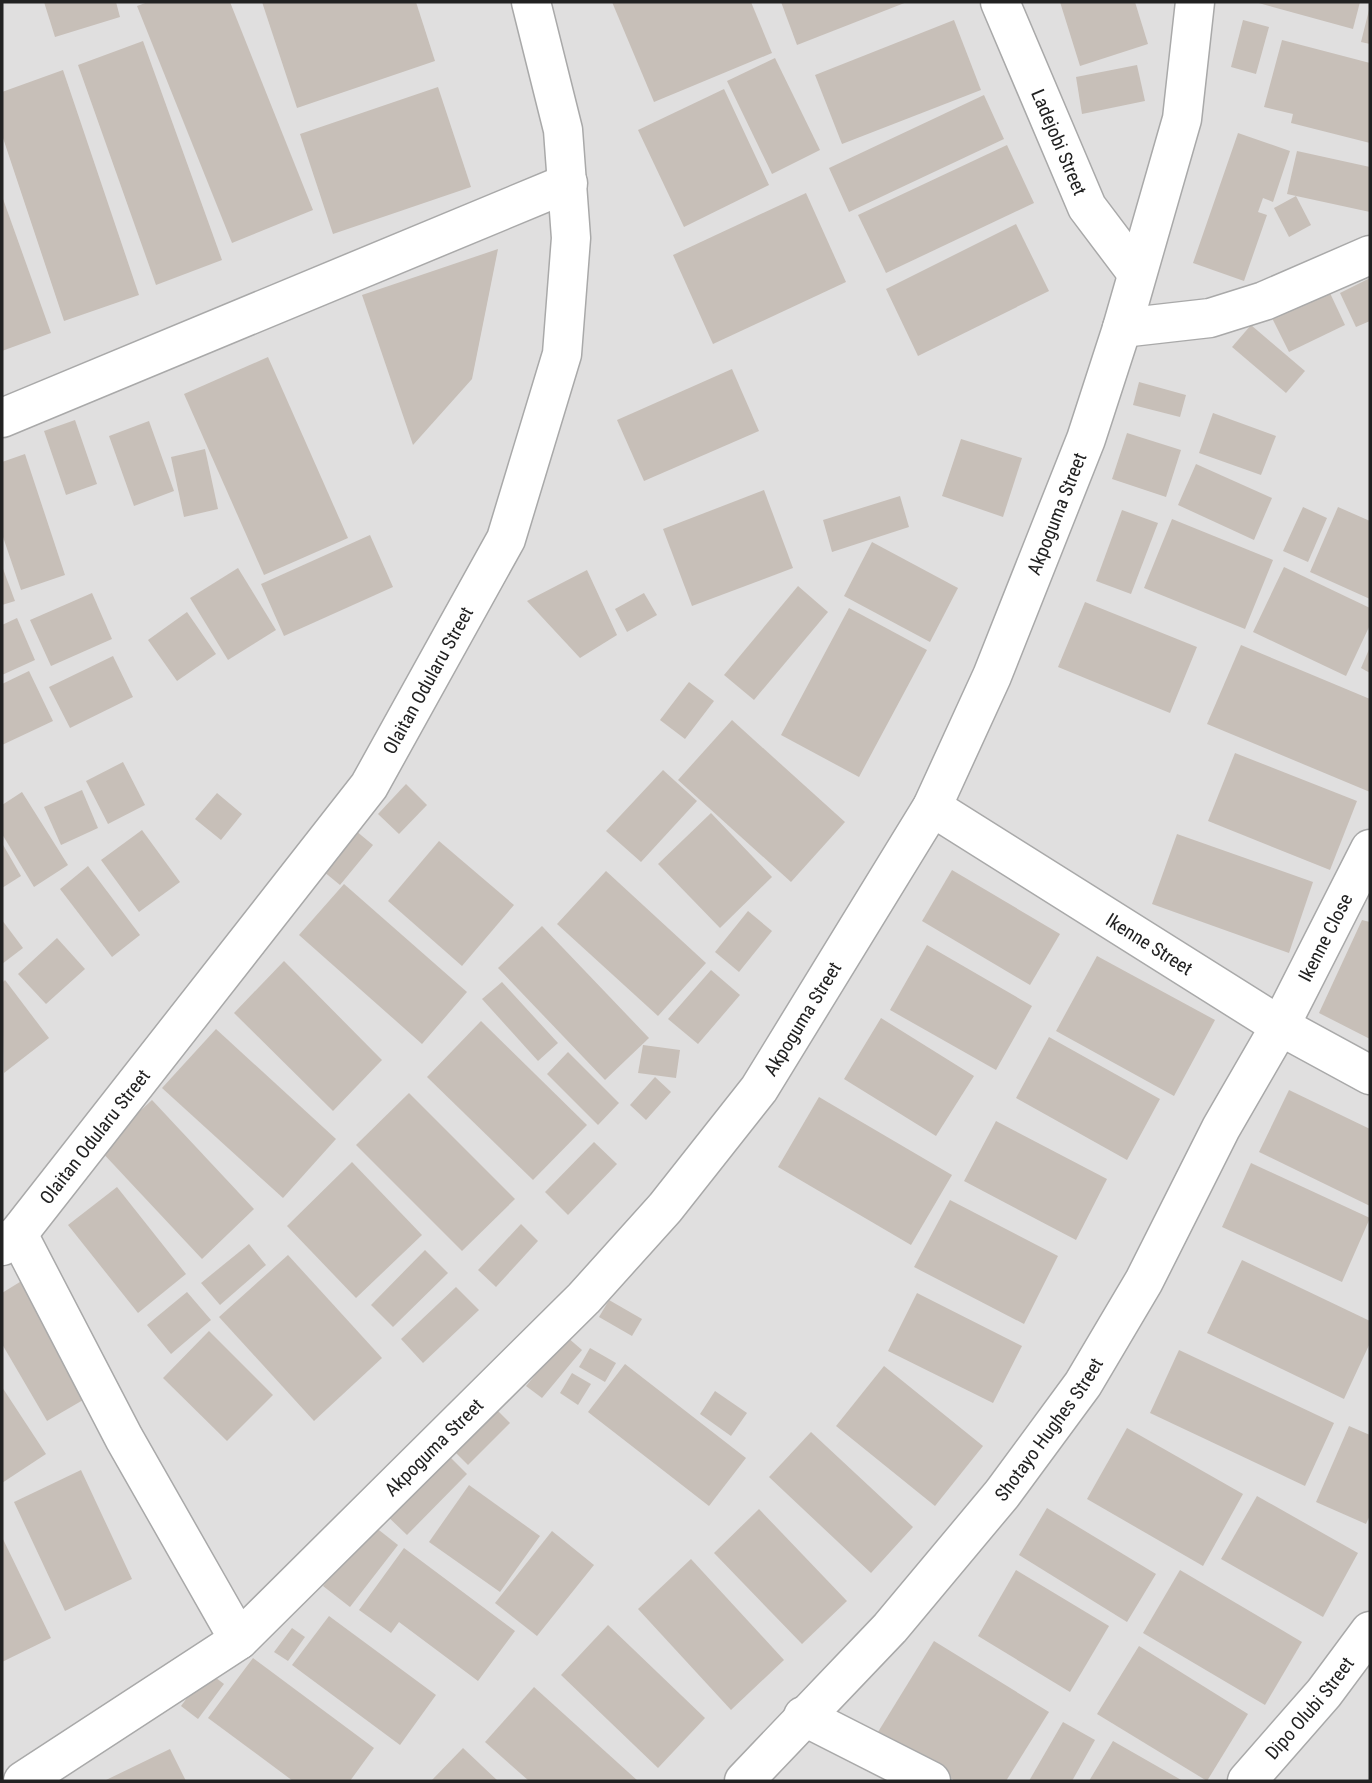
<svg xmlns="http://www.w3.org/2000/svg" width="1372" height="1783" font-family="'Roboto Condensed',sans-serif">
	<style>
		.residential { fill: #e0dfdf }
		.building { fill: #c7bfb8 }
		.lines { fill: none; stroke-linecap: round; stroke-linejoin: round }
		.minor-casing { stroke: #a9a9a9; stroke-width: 41 }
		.minor { stroke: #fff; stroke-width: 38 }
		.labels { text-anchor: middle; stroke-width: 5; stroke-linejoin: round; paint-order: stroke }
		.street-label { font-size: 19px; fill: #222; stroke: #fff }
	</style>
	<rect width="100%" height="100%" fill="#f2efe9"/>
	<!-- residential -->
	<rect class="residential" x="2" y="2" width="1368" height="1779"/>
	<!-- building -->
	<g class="building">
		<path d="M44,2H116L120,17L55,37Z"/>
		<path d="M148,2H230L313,210L232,243L137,6Z"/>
		<path d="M262,2H416L435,61L297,108Z"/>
		<path d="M612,2H751L772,53L654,102Z"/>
		<path d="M781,2H907L797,45Z"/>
		<path d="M1060,2H1135L1148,44L1080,66Z"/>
		<path d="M1255,2H1360L1353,29Z"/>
		<path d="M1370,6V44L1361,42Z"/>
		<path d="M954,20L981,90L842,144L815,75Z"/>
		<path d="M1243,20L1269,27L1256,74L1231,67Z"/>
		<path d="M1282,40L1370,63V143L1291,123L1293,114L1264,107Z"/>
		<path d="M143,41L222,260L156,285L78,65Z"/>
		<path d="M775,58L820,150L772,174L727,81Z"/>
		<path d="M1137,65L1145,101L1082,114L1076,77Z"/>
		<path d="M63,70L139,295L64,321L2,135V92Z"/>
		<path d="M438,87L471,187L333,234L300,134Z"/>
		<path d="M724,89L769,185L684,227L638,130Z"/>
		<path d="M984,95L1004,139L849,212L829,168Z"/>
		<path d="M1238,133L1290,151L1273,202L1263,198L1258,212L1267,215L1244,281L1193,263Z"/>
		<path d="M1007,145L1034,203L886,273L858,215Z"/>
		<path d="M1297,151L1370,167V212L1287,194Z"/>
		<path d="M806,193L846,282L713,344L673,255Z"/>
		<path d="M2,196L51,333L2,351Z"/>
		<path d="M1296,196L1311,225L1289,237L1274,208Z"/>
		<path d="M1016,224L1049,291L918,356L886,289Z"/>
		<path d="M498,249L472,379L413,445L362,295Z"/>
		<path d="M1370,278V321L1356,327L1340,293Z"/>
		<path d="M1329,291L1345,325L1289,352L1272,318Z"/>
		<path d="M1251,325L1305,371L1286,393L1232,347Z"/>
		<path d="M268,357L348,538L264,575L184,394Z"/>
		<path d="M732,369L759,431L644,481L617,420Z"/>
		<path d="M1139,382L1186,395L1180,417L1133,405Z"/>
		<path d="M1213,413L1276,436L1261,475L1199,453Z"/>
		<path d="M75,420L97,484L66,495L44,431Z"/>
		<path d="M149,421L174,491L134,506L109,436Z"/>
		<path d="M1127,433L1181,450L1166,497L1112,479Z"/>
		<path d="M961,439L1022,458L1003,517L942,496Z"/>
		<path d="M205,449L218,509L184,517L171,457Z"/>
		<path d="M25,454L65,575L21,590L2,534V462Z"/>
		<path d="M1196,464L1272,498L1254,540L1178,505Z"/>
		<path d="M764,490L793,568L692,606L663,529Z"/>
		<path d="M900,496L909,527L832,552L823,520Z"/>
		<path d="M1303,507L1327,518L1308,562L1283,551Z"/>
		<path d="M1338,507L1370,521V599L1310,572Z"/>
		<path d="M1122,510L1158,523L1131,594L1096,581Z"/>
		<path d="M1172,519L1273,560L1245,629L1144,588Z"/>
		<path d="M370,535L393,587L284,636L261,584Z"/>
		<path d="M872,542L958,588L930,642L844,596Z"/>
		<path d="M2,566L15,601L2,605Z"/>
		<path d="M1284,567L1370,608V625L1346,676L1253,632Z"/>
		<path d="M238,568L276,630L228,660L190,598Z"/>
		<path d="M587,570L617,635L580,658L527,601Z"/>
		<path d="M798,586L828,612L754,700L724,675Z"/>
		<path d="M92,593L112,639L51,666L30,620Z"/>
		<path d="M644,593L657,615L627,632L615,609Z"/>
		<path d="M1085,602L1197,647L1170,713L1058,667Z"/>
		<path d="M849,608L927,650L859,777L781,735Z"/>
		<path d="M187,612L216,654L177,681L148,640Z"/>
		<path d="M17,618L35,660L2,675V625Z"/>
		<path d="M1241,645L1370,699V792L1207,724Z"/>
		<path d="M1370,647V673L1361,668Z"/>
		<path d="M113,656L133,697L70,728L49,687Z"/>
		<path d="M29,671L53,721L2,745V684Z"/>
		<path d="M689,682L714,701L685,739L660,720Z"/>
		<path d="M732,720L845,822L791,882L678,780Z"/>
		<path d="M1235,753L1357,801L1330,870L1208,821Z"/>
		<path d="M123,762L145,805L108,824L86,781Z"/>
		<path d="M663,770L697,801L641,862L606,831Z"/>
		<path d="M406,784L427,805L399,834L378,814Z"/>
		<path d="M82,790L98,828L61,845L44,807Z"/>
		<path d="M22,792L68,865L34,887L2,834V805Z"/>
		<path d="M217,793L242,814L221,840L195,819Z"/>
		<path d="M711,813L772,877L720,928L658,864Z"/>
		<path d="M344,821L373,845L340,885L312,862Z"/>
		<path d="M142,830L180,882L139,912L101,860Z"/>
		<path d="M1177,834L1313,882L1289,953L1152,904Z"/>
		<path d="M439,841L514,905L462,966L388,901Z"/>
		<path d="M2,843L21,876L2,888Z"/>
		<path d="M88,866L140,935L112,957L60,889Z"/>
		<path d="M952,870L1060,934L1030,985L922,921Z"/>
		<path d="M606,871L706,963L658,1016L557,924Z"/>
		<path d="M344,884L467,992L422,1044L299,935Z"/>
		<path d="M748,911L772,931L739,972L715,952Z"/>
		<path d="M2,920L23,948L2,964Z"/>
		<path d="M1362,920L1370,922V1039L1319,1013Z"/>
		<path d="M542,926L649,1038L605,1080L498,968Z"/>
		<path d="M57,938L85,969L46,1004L18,974Z"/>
		<path d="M927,945L1032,1006L996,1070L890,1010Z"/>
		<path d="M1097,956L1215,1020L1174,1096L1056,1031Z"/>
		<path d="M284,961L382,1060L333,1111L234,1013Z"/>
		<path d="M711,970L740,995L698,1044L668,1019Z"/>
		<path d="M5,980L49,1038L4,1073L2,983Z"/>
		<path d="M502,982L558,1043L538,1061L482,999Z"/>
		<path d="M881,1018L974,1076L936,1136L844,1079Z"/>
		<path d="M481,1021L587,1125L533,1180L427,1077Z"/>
		<path d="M216,1029L336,1139L283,1198L162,1088Z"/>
		<path d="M1049,1037L1160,1099L1127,1160L1016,1098Z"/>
		<path d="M643,1045L680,1050L676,1078L638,1073Z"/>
		<path d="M568,1052L619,1103L598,1125L547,1074Z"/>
		<path d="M655,1077L671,1092L646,1120L630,1105Z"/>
		<path d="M1289,1090L1370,1129V1206L1259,1152Z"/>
		<path d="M409,1093L515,1199L462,1251L356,1145Z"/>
		<path d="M819,1097L952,1175L911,1245L778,1167Z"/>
		<path d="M152,1100L254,1209L202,1259L99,1149Z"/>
		<path d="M996,1121L1107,1179L1076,1240L964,1181Z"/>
		<path d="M594,1142L617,1164L568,1215L545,1192Z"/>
		<path d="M352,1162L422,1235L356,1298L287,1226Z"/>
		<path d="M1251,1163L1370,1218L1342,1282L1222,1227Z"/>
		<path d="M117,1187L186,1274L138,1313L68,1225Z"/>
		<path d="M950,1200L1058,1256L1024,1324L914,1267Z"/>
		<path d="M521,1224L538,1241L496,1287L478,1270Z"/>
		<path d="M249,1244L266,1265L220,1305L201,1283Z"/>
		<path d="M425,1250L448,1273L393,1327L371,1305Z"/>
		<path d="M288,1255L382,1358L314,1421L219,1317Z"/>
		<path d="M1242,1260L1370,1321V1343L1344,1399L1207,1333Z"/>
		<path d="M28,1277L95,1393L47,1421L2,1344V1293Z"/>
		<path d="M456,1287L479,1310L423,1363L401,1339Z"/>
		<path d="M187,1292L211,1320L171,1354L147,1325Z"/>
		<path d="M917,1293L1022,1346L993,1403L888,1351Z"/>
		<path d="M609,1300L642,1319L632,1336L599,1317Z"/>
		<path d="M209,1331L273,1395L227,1441L163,1378Z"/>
		<path d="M567,1337L582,1350L542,1398L526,1386Z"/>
		<path d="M590,1348L616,1363L605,1382L579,1367Z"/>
		<path d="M1179,1350L1334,1423L1305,1486L1150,1413Z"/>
		<path d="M625,1364L746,1458L709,1506L588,1412Z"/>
		<path d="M884,1366L983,1446L935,1506L836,1426Z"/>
		<path d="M572,1373L591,1384L578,1405L560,1393Z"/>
		<path d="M2,1387L46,1454L2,1483Z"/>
		<path d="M715,1391L747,1413L731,1436L700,1414Z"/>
		<path d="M490,1403L510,1423L468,1465L449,1446Z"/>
		<path d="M1349,1426L1370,1435V1515L1366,1524L1316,1502Z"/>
		<path d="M1127,1428L1243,1494L1203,1566L1087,1499Z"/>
		<path d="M811,1432L913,1527L871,1573L769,1477Z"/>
		<path d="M441,1448L467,1474L407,1535L380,1509Z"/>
		<path d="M81,1470L132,1579L65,1611L14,1502Z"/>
		<path d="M469,1485L540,1536L500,1592L429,1542Z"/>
		<path d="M1257,1496L1358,1553L1323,1617L1221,1559Z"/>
		<path d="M1047,1508L1156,1574L1127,1622L1019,1555Z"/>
		<path d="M759,1509L847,1601L802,1644L714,1553Z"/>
		<path d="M370,1523L398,1545L350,1607L323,1586Z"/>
		<path d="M552,1531L594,1565L537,1636L495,1603Z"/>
		<path d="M2,1537L51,1638L2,1662Z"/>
		<path d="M404,1548L515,1631L478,1681L399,1622L391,1633L359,1610Z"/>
		<path d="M691,1559L784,1660L731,1710L638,1609Z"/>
		<path d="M1016,1570L1109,1626L1070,1692L978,1636Z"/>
		<path d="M1180,1570L1302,1642L1265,1705L1143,1633Z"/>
		<path d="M329,1616L436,1695L400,1745L292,1665Z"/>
		<path d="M608,1625L705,1718L658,1768L561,1675Z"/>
		<path d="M292,1628L305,1637L288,1661L274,1652Z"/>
		<path d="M934,1641L1049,1712L1006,1781H955L878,1732Z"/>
		<path d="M1139,1646L1248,1714L1207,1781L1097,1714Z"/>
		<path d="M253,1658L374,1748L350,1781H293L208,1718Z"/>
		<path d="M207,1671L224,1684L198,1719L181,1706Z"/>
		<path d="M534,1687L638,1781H529L485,1742Z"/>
		<path d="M1063,1722L1095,1740L1072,1781H1029Z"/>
		<path d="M1113,1741L1183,1781H1089Z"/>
		<path d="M463,1748L498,1781H431Z"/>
		<path d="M170,1749L186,1781H104Z"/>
	</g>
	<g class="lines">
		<defs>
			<g id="minor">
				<path id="s1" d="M1000,2L1087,207L1136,272"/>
				<path d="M1122,328L1210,318L1264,301L1370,255"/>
				<path d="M2,418L568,183"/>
				<path id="s2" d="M932,807L1280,1026L1370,1075"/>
				<path d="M18,1234L124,1438L239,1640"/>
				<path id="s3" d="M2,1246L18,1234L369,786L506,539L562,354L571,238L563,130L531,2"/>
				<path d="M803,1716L931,1781"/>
				<path id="s4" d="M23,1781L239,1640L584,1298L665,1208L759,1089L932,807L992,676L1086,439L1122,328L1182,119L1195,2"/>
				<path id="s5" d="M744,1781L890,1628L1002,1494L1083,1384L1144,1281L1221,1128L1280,1026L1370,849"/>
				<path id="s6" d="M1247,1781L1324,1693L1370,1631"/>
			</g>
		</defs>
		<!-- minor casing -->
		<use href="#minor" class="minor-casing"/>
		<!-- minor -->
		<use href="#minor" class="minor"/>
	</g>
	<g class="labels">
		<!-- street labels -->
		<g class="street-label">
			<text dy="7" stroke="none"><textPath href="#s1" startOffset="152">Ladejobi Street</textPath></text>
			<text dy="7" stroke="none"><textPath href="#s4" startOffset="1666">Akpoguma Street</textPath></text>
			<text dy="7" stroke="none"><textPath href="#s3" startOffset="710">Olaitan Odularu Street</textPath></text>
			<text dy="7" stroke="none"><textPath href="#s5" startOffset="1031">Ikenne Close</textPath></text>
			<text dy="7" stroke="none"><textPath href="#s2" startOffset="257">Ikenne Street</textPath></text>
			<text dy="7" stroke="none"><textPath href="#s4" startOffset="1099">Akpoguma Street</textPath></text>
			<text dy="7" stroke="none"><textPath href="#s3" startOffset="144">Olaitan Odularu Street</textPath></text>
			<text dy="7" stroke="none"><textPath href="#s5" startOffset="466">Shotayo Hughes Street</textPath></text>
			<text dy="7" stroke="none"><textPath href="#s4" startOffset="532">Akpoguma Street</textPath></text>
			<text dy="7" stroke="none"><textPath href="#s6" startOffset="96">Dipo Olubi Street</textPath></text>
		</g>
	</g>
	<!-- border -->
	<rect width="1372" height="1783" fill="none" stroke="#222222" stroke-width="7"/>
</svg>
